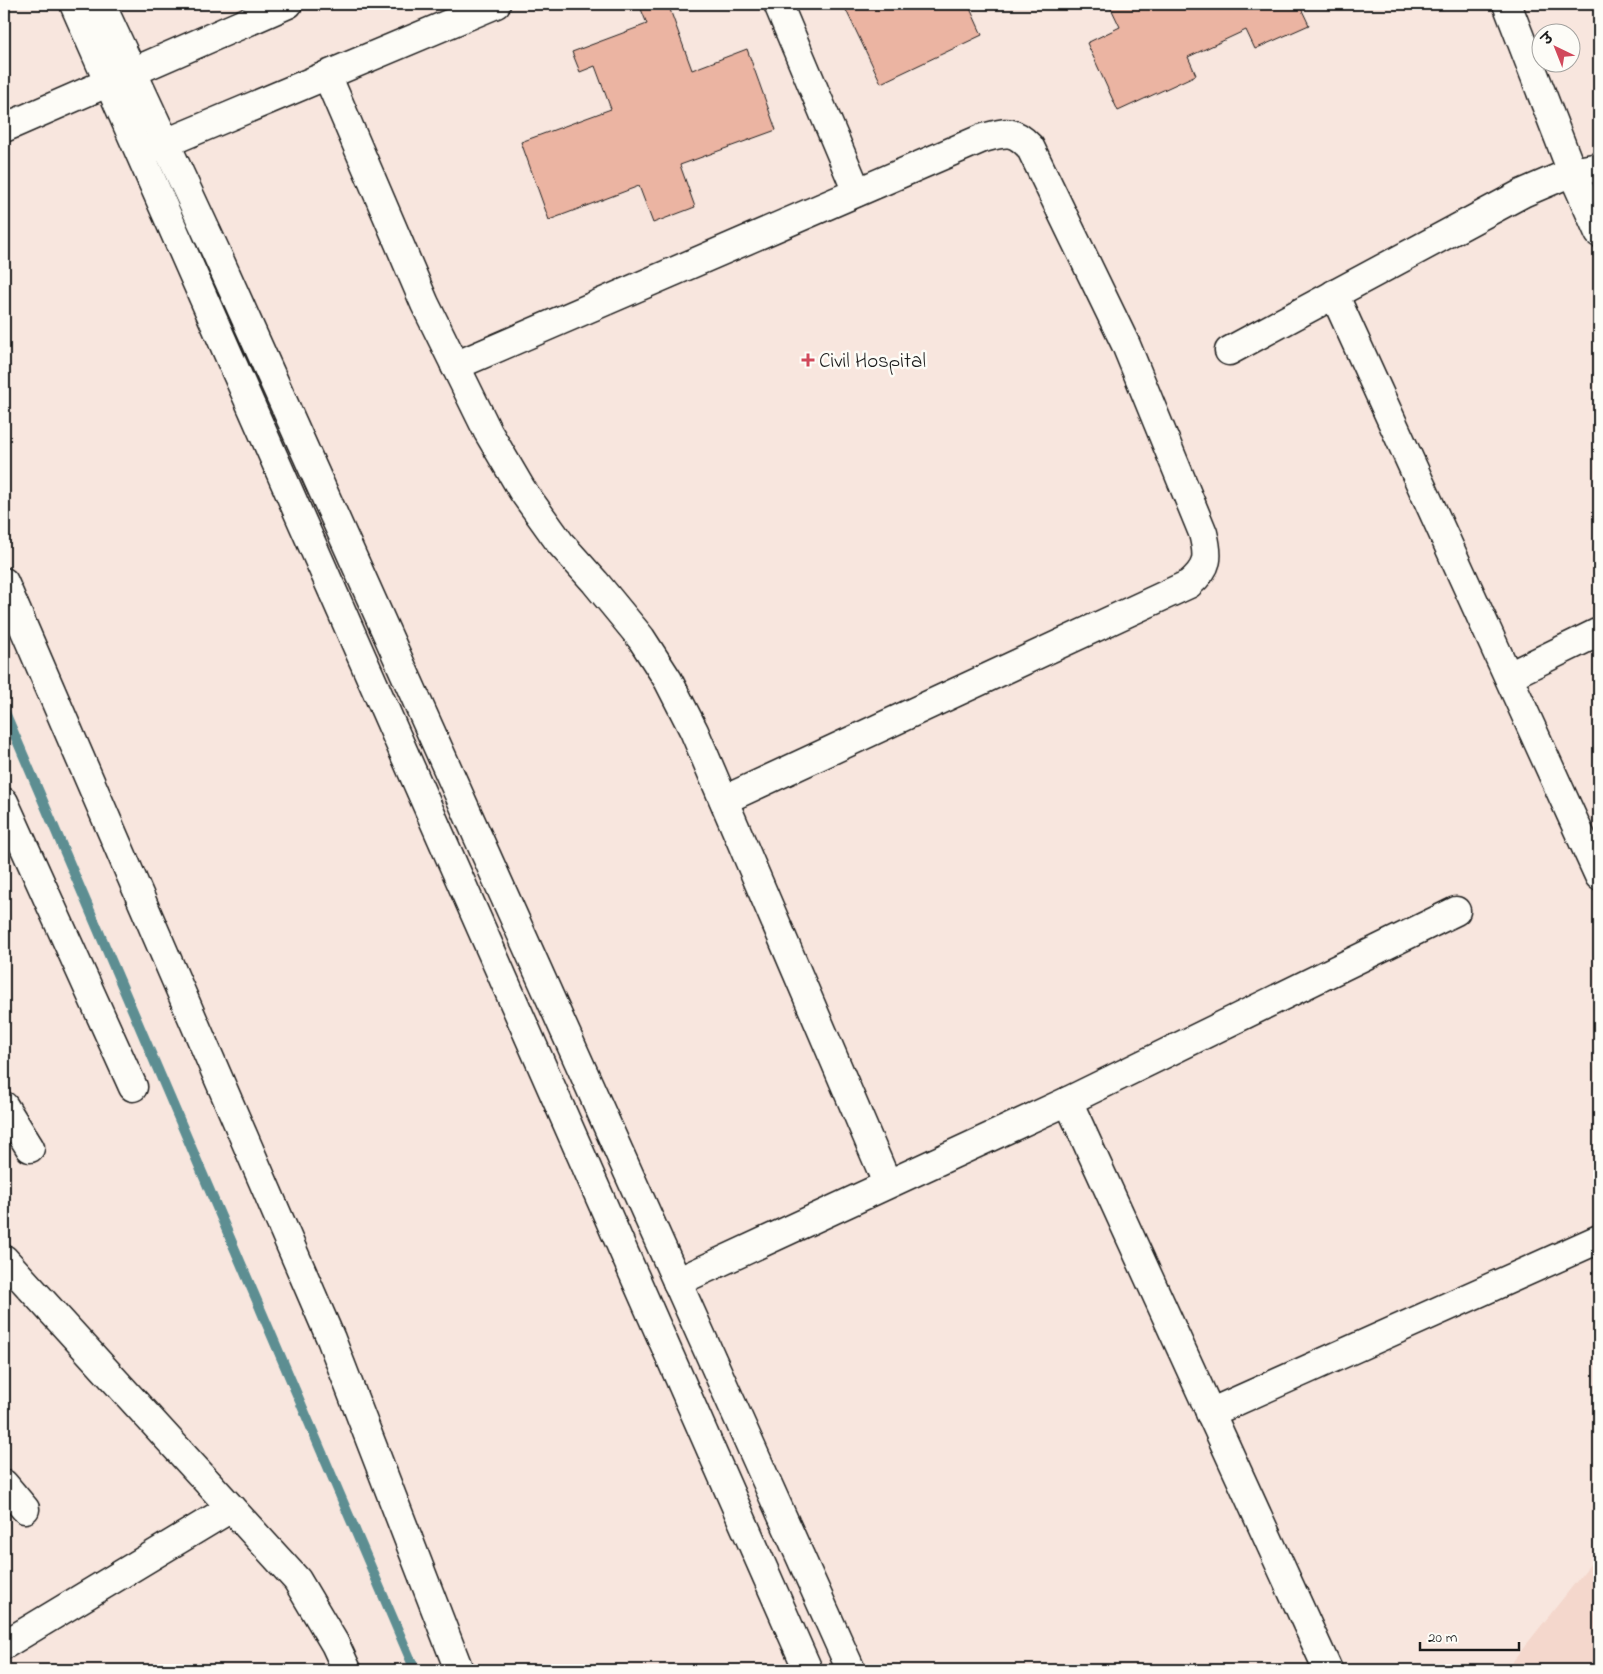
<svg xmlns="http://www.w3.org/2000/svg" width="1603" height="1674" font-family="'Indie Flower','Playpen Sans Deva',sans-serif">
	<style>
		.built { fill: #f4d7cc }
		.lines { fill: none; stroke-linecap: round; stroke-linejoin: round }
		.stream { stroke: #5d8e92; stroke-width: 10 }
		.building { fill: #ebb4a2; stroke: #1c1c1c }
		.minor-casing { stroke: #1c1c1c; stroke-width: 31 }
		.minor { stroke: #fdfcf7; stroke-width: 28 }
		.poi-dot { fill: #d1495b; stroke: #fdfcf7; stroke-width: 2 }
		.labels { text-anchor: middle; stroke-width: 5; stroke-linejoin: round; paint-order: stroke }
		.poi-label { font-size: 21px; fill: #1c1c1c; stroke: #fdfcf7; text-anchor: start }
	</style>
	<rect width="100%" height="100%" fill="#f8e6de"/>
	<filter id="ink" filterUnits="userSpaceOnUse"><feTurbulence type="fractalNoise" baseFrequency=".02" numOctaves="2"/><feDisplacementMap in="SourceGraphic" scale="10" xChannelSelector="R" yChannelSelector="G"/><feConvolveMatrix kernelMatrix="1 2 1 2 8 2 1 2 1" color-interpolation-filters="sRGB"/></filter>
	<g filter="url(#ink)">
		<!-- built -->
		<path class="built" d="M1599,1553V1670H1506Z"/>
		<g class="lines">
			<!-- stream -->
			<path class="stream" d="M4,710L415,1670"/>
		</g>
		<!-- building -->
		<g class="building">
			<path d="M639,4H668L692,70L747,49L776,130L680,165L695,207L653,223L639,186L549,220L521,142L611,109L595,66L580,72L572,52L647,24Z"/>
			<path d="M859,4H968L982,35L881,83L846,10Z"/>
			<path d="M1109,4H1299L1309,25L1255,49L1246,30L1188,57L1196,75L1118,111L1087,43L1120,27Z"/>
		</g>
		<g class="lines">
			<defs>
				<g id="minor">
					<path d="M74,4L808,1670"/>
					<path d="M101,4L216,252L851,1670"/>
					<path d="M778,4L857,192"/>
					<path d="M1507,4L1572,172L1599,233"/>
					<path d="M327,75L425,304L488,432L522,490L560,543L595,582L641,638L668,680L694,731L887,1183"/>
					<path d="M4,128L288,4"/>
					<path d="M149,150L496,4"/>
					<path d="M1334,294L1599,876"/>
					<path d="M1229,351L1523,193L1572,172L1599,167"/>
					<path d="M455,366L983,138C1006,132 1013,129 1030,147L1126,345L1203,533C1209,557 1209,567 1189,584L724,800"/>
					<path d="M4,582L331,1339L459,1670"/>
					<path d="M1509,676L1599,632"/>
					<path d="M4,802L133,1087"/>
					<path d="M1068,1101L1328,1670"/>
					<path d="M4,1106L30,1148"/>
					<path d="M4,1259L297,1580L335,1644L347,1670"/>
					<path d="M677,1282L1068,1101L1456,911"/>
					<path d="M1210,1413L1599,1239"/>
					<path d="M4,1484L25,1509"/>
					<path d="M4,1645L231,1508"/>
				</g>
			</defs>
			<!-- minor casing -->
			<use href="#minor" class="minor-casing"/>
			<!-- minor -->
			<use href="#minor" class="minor"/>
		</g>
	</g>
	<!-- markers -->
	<path class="poi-dot" d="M805.5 352.5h5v5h5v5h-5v5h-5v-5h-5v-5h5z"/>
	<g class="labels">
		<!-- poi labels -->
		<g class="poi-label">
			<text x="819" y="367">Civil Hospital</text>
		</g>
	</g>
	<!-- margin -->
	<rect width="1603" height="1674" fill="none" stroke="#fdfcf7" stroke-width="20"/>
	<rect x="10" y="10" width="1583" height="1654" fill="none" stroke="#1c1c1c" stroke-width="2" filter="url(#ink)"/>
	<!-- north arrow -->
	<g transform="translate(1556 48) rotate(317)"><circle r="24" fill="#fdfcf7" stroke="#a3a29f"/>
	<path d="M0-4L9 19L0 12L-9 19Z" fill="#d1495b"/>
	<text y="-8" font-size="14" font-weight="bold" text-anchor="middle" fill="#1c1c1c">उ</text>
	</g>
	<!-- scale -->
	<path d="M1420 1642v8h99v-8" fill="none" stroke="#1c1c1c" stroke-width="2.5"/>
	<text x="1428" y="1642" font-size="15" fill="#1c1c1c" stroke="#fdfcf7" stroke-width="4" paint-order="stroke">20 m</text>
</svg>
